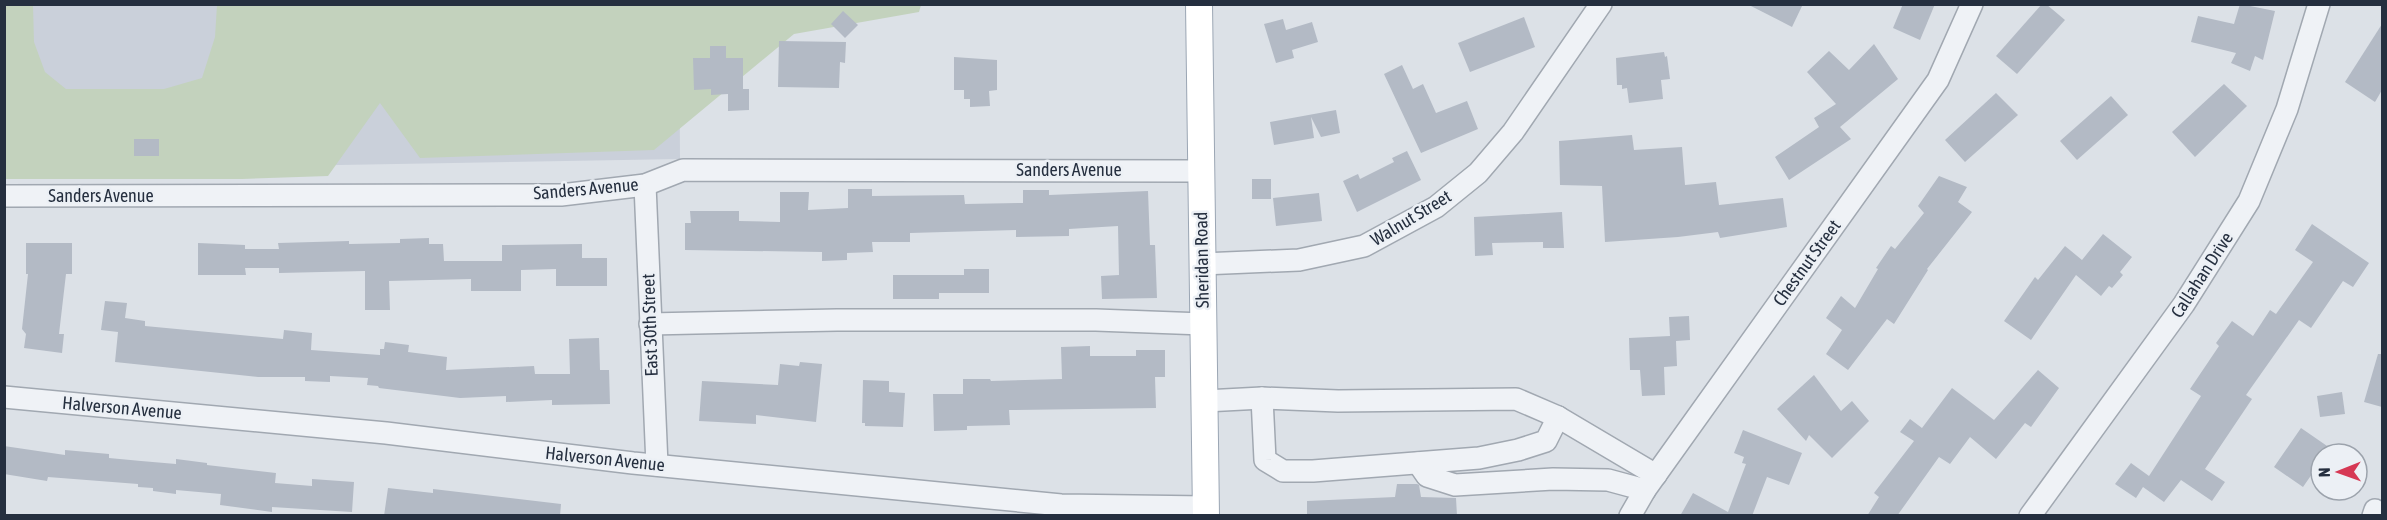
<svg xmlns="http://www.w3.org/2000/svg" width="2387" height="520" font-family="'Asap Condensed',sans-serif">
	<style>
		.built { fill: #cad0da }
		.green { fill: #c3d2bd }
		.building { fill: #b3bac5 }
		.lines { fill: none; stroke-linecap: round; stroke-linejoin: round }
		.minor-casing { stroke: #a1a8b1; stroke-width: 24 }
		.major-casing { stroke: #9ba6b4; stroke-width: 28 }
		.minor { stroke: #eff2f6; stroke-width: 21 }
		.major { stroke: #fff; stroke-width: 26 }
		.labels { text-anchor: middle; stroke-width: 5; stroke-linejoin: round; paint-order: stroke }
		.street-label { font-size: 18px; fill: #252f3f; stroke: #ecf0f5 }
	</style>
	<rect width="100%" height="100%" fill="#dce1e7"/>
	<!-- built -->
	<path class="built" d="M4,5H679L680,159L5,171Z"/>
	<!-- green -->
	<path class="green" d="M4,5H33L34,42L45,72L66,89H164L202,78L215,37L217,5H921L919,12L794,34L654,150L420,158L380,103L328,176L242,179H5Z"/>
	<!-- building -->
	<g class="building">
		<path d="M1747,4H1803L1792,27Z"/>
		<path d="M1903,4H1935L1920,40L1893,28Z"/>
		<path d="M2042,4H2046L2065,20L2017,74L1996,56Z"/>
		<path d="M2240,4L2275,11L2263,60L2255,56L2250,71L2231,63L2236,53L2191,42L2198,16L2234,24Z"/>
		<path d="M843,11L858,25L845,38L831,24Z"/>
		<path d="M1524,17L1535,47L1470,72L1458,43Z"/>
		<path d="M1283,19L1286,30L1312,22L1318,42L1292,50L1294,58L1276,63L1264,24Z"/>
		<path d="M2382,24V90L2375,102L2345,82Z"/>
		<path d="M779,41L846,42L845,63L840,62L839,88L778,87Z"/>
		<path d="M1874,44L1898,79L1840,127L1851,139L1789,180L1775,157L1819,127L1814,118L1836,104L1807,72L1829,51L1849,70Z"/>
		<path d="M710,46H726V58H743V89H749V110L728,111V94L711,95V89L694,90L693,58H710Z"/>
		<path d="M1664,52L1665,57L1667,56L1670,79L1661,80L1663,99L1629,103L1627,88L1622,89V85H1617L1616,58Z"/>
		<path d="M954,57L997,60V90L989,91L990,106L970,107V99H964V90H954Z"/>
		<path d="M1402,65L1413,89L1423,84L1436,113L1467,101L1478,129L1421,153L1384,74Z"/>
		<path d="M2224,84L2247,106L2195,157L2172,132Z"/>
		<path d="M1996,93L2018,115L1965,162L1945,140Z"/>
		<path d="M2111,96L2128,115L2077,160L2060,141Z"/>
		<path d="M1336,110L1340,133L1321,137L1311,117L1314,138L1274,145L1270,122Z"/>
		<path d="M1632,135L1634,150L1682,147L1685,185L1716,182L1719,205L1783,198L1787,227L1720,238L1718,232L1678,237L1605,242L1602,186L1560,185L1559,141Z"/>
		<rect x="134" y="139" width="25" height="17"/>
		<path d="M1407,151L1421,180L1357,212L1343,181L1358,174L1360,179L1394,162L1392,158Z"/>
		<path d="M1939,176L1967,187L1958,202L1972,212L1927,269L1928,270L1894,324L1887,319L1848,370L1826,354L1842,330L1826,318L1841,296L1855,308L1878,269L1876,268L1891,246L1895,249L1924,213L1918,206Z"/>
		<rect x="1252" y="179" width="19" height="20"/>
		<path d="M848,189H872V196L964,195L965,204L1023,203V190H1049V195L1148,191L1150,245H1155L1157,298L1102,299L1101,276L1119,275L1118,226L1069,229V236L1016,237V230L910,233V242H872L873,252L847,253V260L822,261V252L685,250V223H691L690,211H739V221L780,222V192H809L808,210L848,208Z"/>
		<path d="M1319,193L1322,221L1276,226L1273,198Z"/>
		<path d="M1562,212L1564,248H1543V242L1492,243L1493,255L1475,256L1474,217Z"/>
		<path d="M2312,224L2369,263L2353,287L2343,281L2311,328L2299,320L2246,395L2252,399L2205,469L2225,482L2212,501L2181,480L2164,502L2143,487L2136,498L2115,484L2131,463L2149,476L2201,396L2190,389L2219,346L2216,343L2232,321L2253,336L2270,310L2276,314L2313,262L2295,250Z"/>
		<path d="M2103,234L2132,257L2120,272L2123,275L2112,288L2109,286L2101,296L2076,275L2031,340L2004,321L2035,277L2038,280L2065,246L2082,260Z"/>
		<path d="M429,238V244H443L444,261H502V245L582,244V258H607V286H556V269L521,270V291H471V279L389,281L390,310H365V271L279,273V268H245L246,275H198V243L245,245V249H279L278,243L349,241V244L400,243V239Z"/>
		<path d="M26,243H72V274H66L59,334H64L62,353L24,348L26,334L22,329L28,274H26Z"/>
		<path d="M964,269H989V293H939V299H893V275H964Z"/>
		<path d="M105,301L127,303L125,318L145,321V326L283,339L284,330L312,333L311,350L380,355V349H384L385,342L409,345L408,352L447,357L446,370L534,366L535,374H570L569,339L599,338L600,370H609L610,404L552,405V400L506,402V396L460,398L379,388L378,386L367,385L368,378L330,376V382L305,381V377H258L115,362L118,332L101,330Z"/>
		<path d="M1689,316L1690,340L1676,341L1677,366L1664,367L1665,395L1642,396L1640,370H1630L1629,338L1670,336L1669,317Z"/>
		<path d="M1090,346V356H1136V350H1165V377H1155L1156,408L1009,410L1010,425L967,426V430L934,431L933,394H963V379H990L991,381L1062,379L1061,347Z"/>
		<path d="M2378,354H2382V407L2364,402Z"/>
		<path d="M800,362L822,364L816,422L756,415V424L699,421L702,381L778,385L780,364L799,366Z"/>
		<path d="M2038,370L2059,388L2031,427L2025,423L1996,459L1970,437L1950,464L1939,457L1897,516H1867L1879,497L1874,493L1914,441L1900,432L1910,419L1922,428L1952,388L1994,420Z"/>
		<path d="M1814,375L1841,411L1852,401L1869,421L1832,458L1809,435L1806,441L1777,409Z"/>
		<path d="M863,380L889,381V392L905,393L903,427L865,426V423H862Z"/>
		<path d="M2342,392L2345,414L2320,417L2317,396Z"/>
		<path d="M2301,428L2330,448L2326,454H2321V461L2303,487L2274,467Z"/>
		<path d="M1743,430L1802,453L1789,485L1767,477L1752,516H1680L1693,493L1728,512L1746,464L1742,463L1744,457L1734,453Z"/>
		<path d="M4,446L65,455V450L109,454V458L141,461L176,464V459L207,463V465L276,473L275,483L312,486V479L354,482L352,512L272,507V512L220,505L221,494L176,490V494L153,491V488L138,487V484L48,477L47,481L4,474Z"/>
		<path d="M1397,484H1417L1419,485L1421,497L1456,498L1457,516H1307V501L1395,497Z"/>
		<path d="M388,488L433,493V489L561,504L560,516H384Z"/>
	</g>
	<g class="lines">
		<defs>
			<g id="minor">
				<path d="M645,185L657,465"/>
				<path d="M4,196L561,195L645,185L683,170L1201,171"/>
				<path d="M1202,264L1299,260L1364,246L1436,207L1478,173L1513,132L1601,4"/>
				<path d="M650,324L837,320H1096L1203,324"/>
				<path d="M4,397L386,433L633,463L1061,505L1206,507"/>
				<path d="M1262,398L1265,460L1283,471H1313L1479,458L1518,450L1546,441L1558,417"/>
				<path d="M1205,401L1262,398L1338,401L1516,399L1558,417L1656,475"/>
				<path d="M1418,463L1427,476L1455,485L1553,479L1608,480L1645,490"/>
				<path d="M1630,516L1645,490L1938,80L1972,4"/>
				<path d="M2030,516L2184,304L2249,201L2287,109L2319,4"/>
				<path d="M2373,516L2375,510"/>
			</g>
			<path id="major" d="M1199,4L1206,516"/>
		</defs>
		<!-- minor casing -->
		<use href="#minor" class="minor-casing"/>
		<!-- major casing -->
		<use href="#major" class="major-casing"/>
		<!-- minor -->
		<use href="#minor" class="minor"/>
		<!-- major -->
		<use href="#major" class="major"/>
	</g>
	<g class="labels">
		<!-- street labels -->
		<g class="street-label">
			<text x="1069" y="176">Sanders Avenue</text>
			<text transform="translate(586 189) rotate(-5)" y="6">Sanders Avenue</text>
			<text x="101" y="202">Sanders Avenue</text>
			<text transform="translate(1411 218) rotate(-31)" y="6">Walnut Street</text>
			<text transform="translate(1202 260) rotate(-91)" y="6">Sheridan Road</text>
			<text transform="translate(1807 263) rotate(-54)" y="6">Chestnut Street</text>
			<text transform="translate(2202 275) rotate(-57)" y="6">Callahan Drive</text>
			<text transform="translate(650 325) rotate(-92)" y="6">East 30th Street</text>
			<text transform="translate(122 408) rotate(5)" y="6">Halverson Avenue</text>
			<text transform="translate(605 459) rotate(6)" y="6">Halverson Avenue</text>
		</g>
	</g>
	<!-- border -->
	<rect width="2387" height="520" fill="none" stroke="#252f3f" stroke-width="12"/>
	<!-- north arrow -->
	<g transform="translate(2339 472) rotate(269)"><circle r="28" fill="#ecf0f5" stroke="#9ca3ac" stroke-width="1.5"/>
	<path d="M0-4.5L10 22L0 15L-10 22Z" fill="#d63854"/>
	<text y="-9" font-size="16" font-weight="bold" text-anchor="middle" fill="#252f3f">N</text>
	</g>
</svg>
